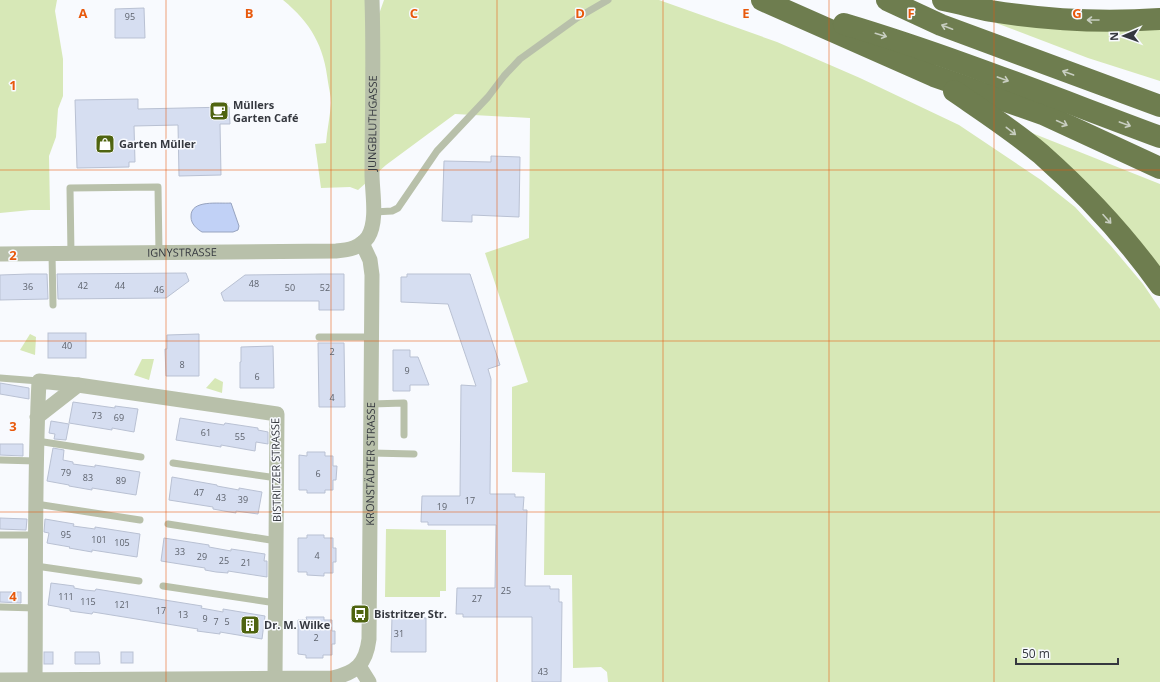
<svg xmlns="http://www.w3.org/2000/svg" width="1160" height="682" font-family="'Open Sans',sans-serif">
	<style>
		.green { fill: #d7e8b7 }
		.water { fill: #c1d1f6; stroke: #97a3bf }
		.building { fill: #d6def1; stroke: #b9c1d3 }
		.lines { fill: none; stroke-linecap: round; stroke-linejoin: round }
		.service { stroke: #b8c0aa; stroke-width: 7 }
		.minor { stroke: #b8c0aa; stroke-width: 15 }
		.motorway { stroke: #6e7d4f; stroke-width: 22 }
		.oneway { stroke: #c8cec1 }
		.grid { fill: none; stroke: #e8590c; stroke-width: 1; stroke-opacity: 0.55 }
		.labels { text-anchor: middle; stroke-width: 3; stroke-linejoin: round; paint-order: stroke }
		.number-label { font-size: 9px; fill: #5d626c }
		.poi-label { font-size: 11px; font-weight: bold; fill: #35383f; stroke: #f8fafe; text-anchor: start }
		.street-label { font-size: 11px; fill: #35383f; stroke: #f8fafe }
		.grid-label { font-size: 13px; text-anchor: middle; font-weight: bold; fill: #e8590c; stroke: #f8fafe; stroke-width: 3; stroke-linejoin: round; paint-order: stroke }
	</style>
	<rect width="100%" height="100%" fill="#f8fafe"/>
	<!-- green -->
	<g class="green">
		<path d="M0,0H57L55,11L63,59V96L58,109L56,137L49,156L50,210H31L0,213Z"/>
		<path d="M283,0H366L379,14L384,0H659L777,42L860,78L959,125L1041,180L1075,207L1111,246L1143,284L1160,309V682H608L607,672L601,667L573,668L572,575H544L545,473L512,472V387L528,382L485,253L529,238L530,118L455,114L386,165L358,190L350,187L321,188L315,144L326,143C327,130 330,117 331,103C331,96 329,89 328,82C324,46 311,23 283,0Z"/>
		<path d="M996,23L1160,27V81L1088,58Z"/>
		<path d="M1027,131L1160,184V274Z"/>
		<path d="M30,334L36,337L35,355L20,350Z"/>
		<path d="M142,359H154L149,380L134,375Z"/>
		<path d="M215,378L223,382L222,393L206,388Z"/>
		<path d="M386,529L446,530V591H440V597H385Z"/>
	</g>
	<!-- water -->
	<path class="water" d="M231,203L239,226L238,230L233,232H202C197,229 191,224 191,217C190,199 219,204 231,203Z"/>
	<!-- building -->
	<g class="building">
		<path d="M144,8L145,38H115V9Z"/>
		<path d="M138,99V109L229,107L230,124H220L221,175L179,176L178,125L134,126L135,162H129V167L77,168L75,100Z"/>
		<path d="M491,156L520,157L519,217L472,215V222L442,221L444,161L491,162Z"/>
		<path d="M186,273L189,281L166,298L58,299L57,274Z"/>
		<path d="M29,274H47L48,299L0,300V275Z"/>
		<path d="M322,274H344V310H319V301H224L221,293L245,275Z"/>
		<path d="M407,274H470L500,365L488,369L491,379L490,494H515V497H524L523,510H527L525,586H550V589H559V602H562L561,682H532V617H463V614H456L457,588H495L496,525H428V522H421L422,496H460L461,385L476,386L448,304L401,302V277H407Z"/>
		<rect x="48" y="333" width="38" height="25"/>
		<path d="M199,334V376H166L165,349H167V335Z"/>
		<path d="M318,343H344L345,407H319Z"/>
		<path d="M273,346L274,388H240V362H241V347Z"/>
		<path d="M393,350H410V357H418L429,385H410V391H393Z"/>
		<path d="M0,383L29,388V399L0,394Z"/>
		<path d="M73,402L115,408V406L138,409L134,432L112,428V430L69,423Z"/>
		<path d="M180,418L224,425L225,423L258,428V430L268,432V444L256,442L255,451L221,445V447L176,440Z"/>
		<path d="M51,421L69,424L66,440L54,439L55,434L49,433Z"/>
		<path d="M0,444H23V456L0,455Z"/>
		<path d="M53,448L64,450L63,460L73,462V464L95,467V465L140,472L136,495L92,488V490L69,486V485L47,481Z"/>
		<path d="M307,452H325V456H333V466H337L336,480H333V490H325V493H307V490H299V455L307,456Z"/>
		<path d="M172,477L217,485V486L239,490V488L262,492L258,514L236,511V513L224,511L213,509V507L169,500Z"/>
		<path d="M0,518L27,519L26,530L0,529Z"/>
		<path d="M45,519L74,524L73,526L95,529V527L140,534L137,557L92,550V552L69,548L70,547L47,543L49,533L44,532Z"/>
		<path d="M307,535H324V538H333V548H336V562H333V573H324V576L307,575V572H298V538H307Z"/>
		<path d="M164,538L209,545V547L231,551V549L265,554L264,561H267V577L228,571V573L216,572L205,570V568L161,561Z"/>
		<path d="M51,583L74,586V588L85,590L95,591L96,589L202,606L201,608L223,612V609L265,616L262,639L220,632V634L197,631L198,629L93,612L92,614L70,611V609L48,605Z"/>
		<path d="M0,592H21V603L0,602Z"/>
		<path d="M306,617H324V620H332V631H335V644H332V655H323V658H306V655L298,654V620H307Z"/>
		<path d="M392,617L426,618V652H391Z"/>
		<rect x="44" y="652" width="9" height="12"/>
		<path d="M75,652H99L100,664H75Z"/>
		<rect x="121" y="652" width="12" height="11"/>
	</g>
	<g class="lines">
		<!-- service -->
		<g class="service">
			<path d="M374,212L392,211L398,208L437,151L488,97L504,76L520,59L577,18L608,0"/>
			<path d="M52,254L53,305"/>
			<path d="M71,254L70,188L158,187L159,253"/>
			<path d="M319,337H372"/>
			<path d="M0,378L39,381"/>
			<path d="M371,404L404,403V435"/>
			<path d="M37,441L141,457"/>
			<path d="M371,453L414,454"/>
			<path d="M0,460L36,461"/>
			<path d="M173,463L277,478"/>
			<path d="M36,504L140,520"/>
			<path d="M168,524L277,541"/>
			<path d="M0,535H36"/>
			<path d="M36,566L139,581"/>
			<path d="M163,586L276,603"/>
			<path d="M0,607L36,608"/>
		</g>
		<!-- minor -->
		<g class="minor">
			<path id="s1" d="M0,254L336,251C349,250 360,248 368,237C378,221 372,192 372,174C372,116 374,58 372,0"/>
			<path d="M78,385L277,414L275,678"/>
			<path d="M359,666L369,682"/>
			<path d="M35,679C36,580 34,480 39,381L78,385L37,417"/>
			<path id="s2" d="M0,680L332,678C356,673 366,664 369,639L372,275L370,260L362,243"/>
		</g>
		<!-- motorway -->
		<g class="motorway">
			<path d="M762,0L934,76L1043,114L1160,168"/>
			<path d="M887,0L941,25L1160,106"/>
			<path d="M943,0C960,3 975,8 991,11C1046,20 1104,23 1160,19"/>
			<path d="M844,24C951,56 1055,98 1160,137"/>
			<path d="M954,91C983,111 1014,131 1041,154C1085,193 1126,237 1160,285"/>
		</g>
	</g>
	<!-- one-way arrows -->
	<defs><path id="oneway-shaft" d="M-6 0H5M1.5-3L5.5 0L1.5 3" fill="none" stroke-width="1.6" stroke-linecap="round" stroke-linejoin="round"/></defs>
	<g class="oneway">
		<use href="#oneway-shaft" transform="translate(1093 20) rotate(-180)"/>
		<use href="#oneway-shaft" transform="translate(947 27) rotate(-159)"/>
		<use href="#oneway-shaft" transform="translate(881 35) rotate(17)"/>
		<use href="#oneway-shaft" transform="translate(1068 73) rotate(-160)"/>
		<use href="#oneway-shaft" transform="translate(1003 79) rotate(20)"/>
		<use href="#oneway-shaft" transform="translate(1062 123) rotate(25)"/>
		<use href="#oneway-shaft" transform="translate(1125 124) rotate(20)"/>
		<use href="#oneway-shaft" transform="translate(1011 131) rotate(38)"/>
		<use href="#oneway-shaft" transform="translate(1107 219) rotate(48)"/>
	</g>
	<!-- grid -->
	<path class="grid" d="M166,0V682M331,0V682M497,0V682M663,0V682M829,0V682M994,0V682M0,170H1160M0,341H1160M0,512H1160"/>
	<!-- icons -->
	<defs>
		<symbol id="cafe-square" viewBox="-11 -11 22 22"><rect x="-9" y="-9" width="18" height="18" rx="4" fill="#4f6410" stroke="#f8fafe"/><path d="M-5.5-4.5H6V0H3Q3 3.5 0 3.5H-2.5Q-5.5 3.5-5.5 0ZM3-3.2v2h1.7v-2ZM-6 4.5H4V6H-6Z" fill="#fff"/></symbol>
		<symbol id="shop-square" viewBox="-11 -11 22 22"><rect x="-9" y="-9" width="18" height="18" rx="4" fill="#4f6410" stroke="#f8fafe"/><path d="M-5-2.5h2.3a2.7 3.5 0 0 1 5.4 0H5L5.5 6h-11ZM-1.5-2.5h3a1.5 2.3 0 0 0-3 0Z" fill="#fff"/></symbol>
		<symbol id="bus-square" viewBox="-11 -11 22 22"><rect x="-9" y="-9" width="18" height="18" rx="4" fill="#4f6410" stroke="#f8fafe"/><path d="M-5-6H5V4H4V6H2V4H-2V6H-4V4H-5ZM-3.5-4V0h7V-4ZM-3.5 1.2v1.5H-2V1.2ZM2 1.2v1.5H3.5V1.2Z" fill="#fff"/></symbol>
		<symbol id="building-square" viewBox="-11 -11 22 22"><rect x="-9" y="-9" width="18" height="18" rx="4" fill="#4f6410" stroke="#f8fafe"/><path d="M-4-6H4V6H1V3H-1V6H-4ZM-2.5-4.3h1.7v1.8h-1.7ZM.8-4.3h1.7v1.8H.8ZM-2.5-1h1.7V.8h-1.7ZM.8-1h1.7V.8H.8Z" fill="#fff"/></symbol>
	</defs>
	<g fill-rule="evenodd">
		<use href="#cafe-square" x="208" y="100" width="22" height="22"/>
		<use href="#shop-square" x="94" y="133" width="22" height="22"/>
		<use href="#bus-square" x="349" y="603" width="22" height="22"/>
		<use href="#building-square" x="239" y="614" width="22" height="22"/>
	</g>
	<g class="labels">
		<!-- number labels -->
		<g class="number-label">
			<text x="130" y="20">95</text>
			<text x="254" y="287">48</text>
			<text x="83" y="289">42</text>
			<text x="120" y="289">44</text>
			<text x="28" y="290">36</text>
			<text x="290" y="291">50</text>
			<text x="325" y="291">52</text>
			<text x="159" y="293">46</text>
			<text x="67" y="349">40</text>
			<text x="332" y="355">2</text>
			<text x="182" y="368">8</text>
			<text x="407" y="374">9</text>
			<text x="257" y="380">6</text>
			<text x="332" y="401">4</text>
			<text x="97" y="419">73</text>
			<text x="119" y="421">69</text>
			<text x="206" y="436">61</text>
			<text x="240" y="440">55</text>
			<text x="66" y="476">79</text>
			<text x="318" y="477">6</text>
			<text x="88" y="481">83</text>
			<text x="121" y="484">89</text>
			<text x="199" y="496">47</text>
			<text x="221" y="501">43</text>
			<text x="243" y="503">39</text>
			<text x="470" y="504">17</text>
			<text x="442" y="510">19</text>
			<text x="66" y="538">95</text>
			<text x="99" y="543">101</text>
			<text x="122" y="546">105</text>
			<text x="180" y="555">33</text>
			<text x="317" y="559">4</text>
			<text x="202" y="560">29</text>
			<text x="224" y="564">25</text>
			<text x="246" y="566">21</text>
			<text x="506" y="594">25</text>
			<text x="66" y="600">111</text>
			<text x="477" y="602">27</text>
			<text x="88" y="605">115</text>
			<text x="122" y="608">121</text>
			<text x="161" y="614">17</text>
			<text x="183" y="618">13</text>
			<text x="205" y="622">9</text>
			<text x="216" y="625">7</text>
			<text x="227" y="625">5</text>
			<text x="399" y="637">31</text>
			<text x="316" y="641">2</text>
			<text x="543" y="675">43</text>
		</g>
		<!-- poi labels -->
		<g class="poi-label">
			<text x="233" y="109">Müllers<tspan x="233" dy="13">Garten Café</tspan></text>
			<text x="119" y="148">Garten Müller</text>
			<text x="374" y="618">Bistritzer Str.</text>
			<text x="264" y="629">Dr. M. Wilke</text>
		</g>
		<!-- street labels -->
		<g class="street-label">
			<text dy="4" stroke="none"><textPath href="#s1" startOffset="487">JUNGBLUTHGASSE</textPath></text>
			<text dy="4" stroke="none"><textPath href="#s1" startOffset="182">IGNYSTRASSE</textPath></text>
			<text dy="4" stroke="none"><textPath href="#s2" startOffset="566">KRONSTÄDTER STRASSE</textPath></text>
			<text transform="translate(276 470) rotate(-91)" y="4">BISTRITZER STRASSE</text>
		</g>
	</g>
	<g class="grid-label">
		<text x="83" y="18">A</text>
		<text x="249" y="18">B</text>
		<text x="414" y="18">C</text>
		<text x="580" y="18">D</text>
		<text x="746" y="18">E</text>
		<text x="911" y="18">F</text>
		<text x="1077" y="18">G</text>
		<text x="13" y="90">1</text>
		<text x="13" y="260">2</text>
		<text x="13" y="431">3</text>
		<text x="13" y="601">4</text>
	</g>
	<!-- north arrow -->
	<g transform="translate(1124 36) rotate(268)" stroke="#f8fafe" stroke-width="3" paint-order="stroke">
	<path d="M0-3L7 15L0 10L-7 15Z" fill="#35383f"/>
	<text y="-6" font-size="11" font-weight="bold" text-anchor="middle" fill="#35383f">N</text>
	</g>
	<!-- scale -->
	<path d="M1016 658v6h102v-6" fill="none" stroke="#35383f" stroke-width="2"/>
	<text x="1022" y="658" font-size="12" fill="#35383f" stroke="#f8fafe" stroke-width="3" paint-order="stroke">50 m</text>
</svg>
